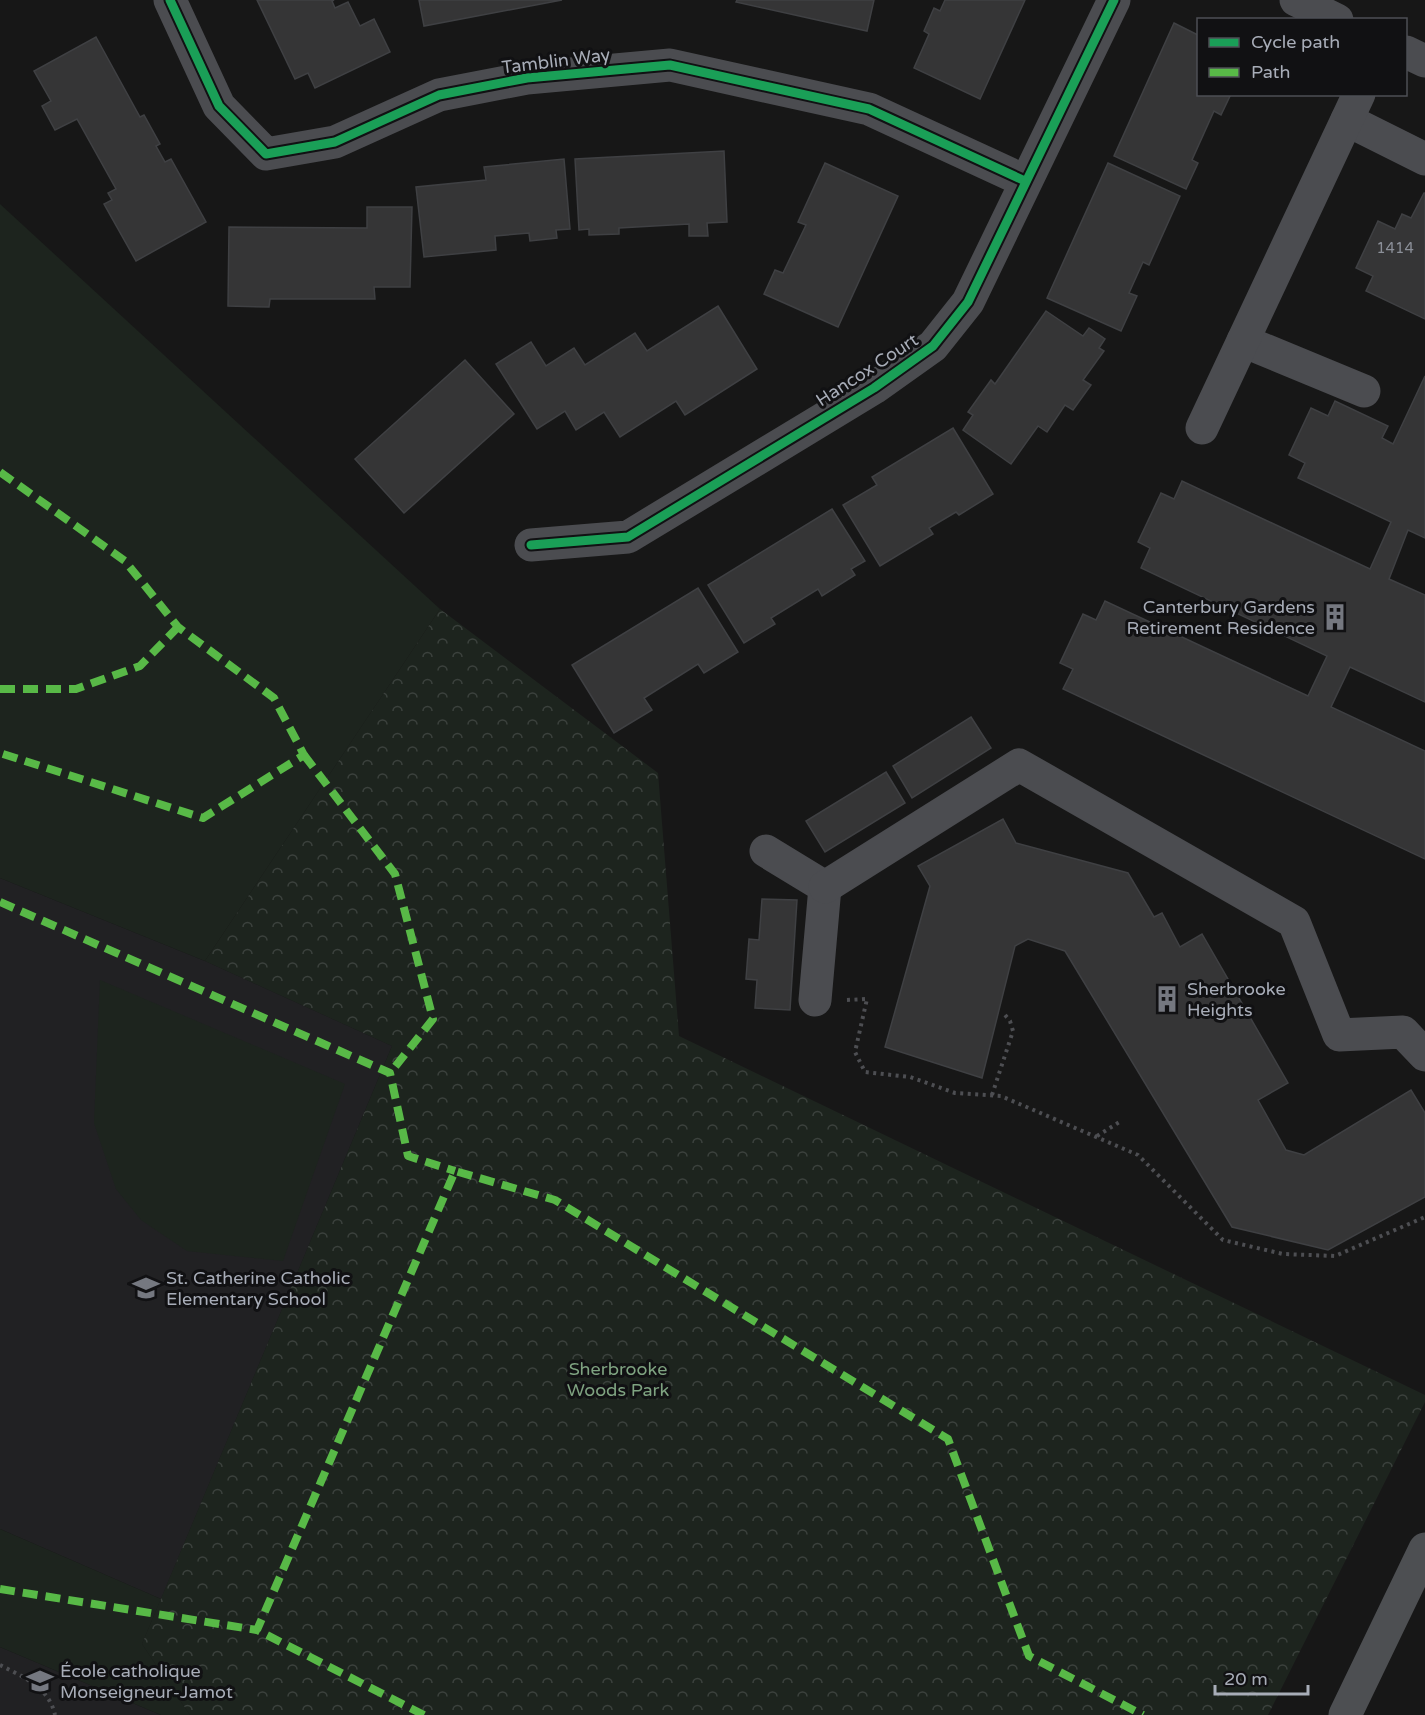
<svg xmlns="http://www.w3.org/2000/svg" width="1425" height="1715" font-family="'Varela Round',sans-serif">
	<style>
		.built { fill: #212123 }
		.grass { fill: #1d241e }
		.forest { fill: url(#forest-crowns) }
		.building { fill: #353536; stroke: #3f4043; stroke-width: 1.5 }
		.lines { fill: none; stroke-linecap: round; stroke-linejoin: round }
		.path { stroke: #4d4e52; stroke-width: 4; stroke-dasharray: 3 4.5; stroke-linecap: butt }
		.minor { stroke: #4b4c50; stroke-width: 33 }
		.major { stroke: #4d4f52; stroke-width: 33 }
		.quiet { stroke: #58b947; stroke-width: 8; stroke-dasharray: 15 8; stroke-linecap: butt }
		.cycleway-casing { stroke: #111113; stroke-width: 13 }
		.cycleway { stroke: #1a9f57; stroke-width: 9 }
		.labels { text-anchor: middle; stroke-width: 6; stroke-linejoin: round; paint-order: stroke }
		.number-label { font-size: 15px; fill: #8b8f98 }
		.street-label { font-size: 18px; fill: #a8adb8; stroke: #111113 }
		.poi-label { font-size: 18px; fill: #a8adb8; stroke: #111113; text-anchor: start }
		.park-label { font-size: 18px; fill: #7fa381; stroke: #111113 }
	</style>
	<defs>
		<pattern id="forest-crowns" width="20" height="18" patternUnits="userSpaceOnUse" patternTransform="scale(1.5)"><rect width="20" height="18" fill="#1d241e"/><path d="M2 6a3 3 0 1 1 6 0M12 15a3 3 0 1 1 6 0" fill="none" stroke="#3b413d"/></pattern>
	</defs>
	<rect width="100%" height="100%" fill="#171717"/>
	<!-- built -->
	<g class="built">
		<path d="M0,878L205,961L392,1046L161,1599L0,1529Z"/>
		<path d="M0,1647L161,1715H0Z"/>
	</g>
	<!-- grass -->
	<g class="grass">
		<path d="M0,204L440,609L205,961L0,878Z"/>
		<path d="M100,980L345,1084L283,1261L187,1251L141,1220L116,1189L94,1123Z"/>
		<path d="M0,1529L161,1599L142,1644L190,1715H161L0,1647Z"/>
	</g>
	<!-- forest -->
	<path class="forest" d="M440,609L658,773L679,1036L1425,1395V1402L1268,1715H190L142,1644L392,1046L205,961Z"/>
	<!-- building -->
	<g class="building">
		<path d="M257,0H334L332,1L335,8L348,2L360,26L374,19L390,52L315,88L308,73L295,79Z"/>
		<path d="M419,0H562L424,26Z"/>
		<path d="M737,0H874L867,31L736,2Z"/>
		<path d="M945,0H1025L980,99L914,68L929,34L924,31L934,8L940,11Z"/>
		<path d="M1174,23L1198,35V94H1231L1221,115L1214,111L1192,160L1198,163L1186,189L1114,156Z"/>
		<path d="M96,37L140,117L144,115L160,144L156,146L165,162L171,159L206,222L136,261L104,204L112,200L108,193L116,189L77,119L55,130L42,106L51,101L34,71Z"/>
		<path d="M724,151L727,222L707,223L708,236H689V224L619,228V234L589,235V229L579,230L575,159Z"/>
		<path d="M564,159L570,229L556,230L557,238L530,241L529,233L495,236L496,250L424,257L416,187L486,180L484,167Z"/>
		<path d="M825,163L898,196L838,327L764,294L775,270L783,273L806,225L798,222Z"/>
		<path d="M1108,163L1180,196L1149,265L1143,262L1129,293L1137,296L1121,331L1047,298Z"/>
		<path d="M1424,193H1425V319L1366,291L1373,276L1356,268L1378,221L1395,229L1402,214L1411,218Z"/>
		<path d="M367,207H412L410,287H374L375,299H270L269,307L228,306L229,227L367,228Z"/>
		<path d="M718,306L757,369L685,415L676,401L620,437L604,412L576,430L565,411L537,429L496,364L531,342L546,366L574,348L585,365L635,333L647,351Z"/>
		<path d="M1046,311L1083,336L1089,328L1105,339L1099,348L1104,351L1083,380L1091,385L1073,410L1065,405L1047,432L1038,426L1011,464L963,430L973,415L968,412L991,380L995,384Z"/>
		<path d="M465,360L514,414L404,513L355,459Z"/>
		<path d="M1425,376V538L1408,530L1389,579L1425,595V702L1350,667L1331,707L1425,751V859L1063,689L1073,669L1060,663L1083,614L1096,620L1105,601L1308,696L1327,656L1141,568L1150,548L1138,542L1161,493L1174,499L1182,481L1370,569L1391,522L1298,478L1305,463L1289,455L1311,408L1328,416L1335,401L1388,426L1382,438L1393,444Z"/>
		<path d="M953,428L993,494L959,515L956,512L929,528L933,534L880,566L843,505L877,485L872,477Z"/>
		<path d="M832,509L865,561L851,569L855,575L822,596L818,589L771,618L775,624L744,643L708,585Z"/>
		<path d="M698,588L738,652L704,673L698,664L644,698L652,710L614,733L572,665Z"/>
		<path d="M971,717L991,748L912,798L893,766Z"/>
		<path d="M886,772L905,803L825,852L806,821Z"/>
		<path d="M1003,819L1016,843L1128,873L1154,917L1162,913L1180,947L1202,934L1288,1083L1258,1100L1286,1150L1304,1155L1411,1090L1425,1113V1197L1328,1250L1232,1227L1065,951L1028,939L1015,946L982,1078L885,1047L930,886L918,866Z"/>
		<path d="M762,899L797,900L790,1010L755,1008L757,980L746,979L749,939L759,940Z"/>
	</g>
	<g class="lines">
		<!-- path -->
		<g class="path">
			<path d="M847,1000L867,999L855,1052L865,1072L910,1077L955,1093L1001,1096L1138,1155L1223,1240L1283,1254L1335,1256L1425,1217"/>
			<path d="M992,1095L1013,1031L1010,1021L1005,1015"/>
			<path d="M1097,1136L1121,1121"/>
			<path d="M0,1665C23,1677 49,1687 55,1715"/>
		</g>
		<!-- minor -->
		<g class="minor">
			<path d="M170,0L219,106L266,154L335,142L439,95L527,78L670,65L869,109L1025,181"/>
			<path d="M1296,0L1337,20"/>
			<path d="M1406,52L1425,61"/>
			<path d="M1347,120L1425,159"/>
			<path d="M1243,341L1364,391"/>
			<path d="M1202,428L1359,94"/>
			<path d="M531,545L628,537L874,388L933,346L968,302L1114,0"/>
			<path d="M766,851L825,887L815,1000"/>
			<path d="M825,887L1019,765L1294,922L1339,1035L1403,1032L1425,1055"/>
		</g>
		<!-- major -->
		<path class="major" d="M1345,1715L1425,1549"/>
		<!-- quiet -->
		<g class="quiet">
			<path d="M0,472L125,561L178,627L274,698L304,755L203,818L0,753"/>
			<path d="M0,689H76L140,666L178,627"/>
			<path d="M304,755L395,874L433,1019L390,1073"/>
			<path d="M0,902L390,1073L408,1156L455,1171"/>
			<path d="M0,1589L257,1630"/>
			<path d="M424,1715L257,1630L455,1171L555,1200L948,1439L1029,1656L1143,1715"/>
		</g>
		<defs>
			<g id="cycleway">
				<path d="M170,0L219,106L266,154L335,142L439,95L527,78L670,65L869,109L1025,181"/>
				<path d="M531,545L628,537L874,388L933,346L968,302L1114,0"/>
			</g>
		</defs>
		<!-- cycleway casing -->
		<use href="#cycleway" class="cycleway-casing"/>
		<!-- cycleway -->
		<use href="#cycleway" class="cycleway"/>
	</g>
	<!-- icons -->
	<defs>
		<symbol id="building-bare" viewBox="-9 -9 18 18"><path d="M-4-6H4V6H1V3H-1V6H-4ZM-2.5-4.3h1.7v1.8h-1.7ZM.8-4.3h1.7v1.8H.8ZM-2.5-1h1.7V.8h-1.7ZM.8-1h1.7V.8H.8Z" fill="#757880" stroke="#111113" stroke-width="2.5" paint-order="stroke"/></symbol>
		<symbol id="school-bare" viewBox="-9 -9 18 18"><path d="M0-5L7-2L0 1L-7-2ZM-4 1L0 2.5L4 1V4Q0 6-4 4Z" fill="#757880" stroke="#111113" stroke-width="2.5" paint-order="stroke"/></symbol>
	</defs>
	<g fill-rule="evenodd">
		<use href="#building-bare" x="1316" y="598" width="38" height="38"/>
		<use href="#building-bare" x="1148" y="980" width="38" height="38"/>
		<use href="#school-bare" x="127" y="1269" width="38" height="38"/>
		<use href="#school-bare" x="21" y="1662" width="38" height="38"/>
	</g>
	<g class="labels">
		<!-- number labels -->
		<g class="number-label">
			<text x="1395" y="253">1414</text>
		</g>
		<!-- street labels -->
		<g class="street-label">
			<text transform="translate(556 61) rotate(-7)" y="6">Tamblin Way</text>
			<text transform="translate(867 370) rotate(-33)" y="6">Hancox Court</text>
		</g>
		<!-- poi labels -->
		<g class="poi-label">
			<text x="1315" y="613" text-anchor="end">Canterbury Gardens<tspan x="1315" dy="21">Retirement Residence</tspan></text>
			<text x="1187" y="995">Sherbrooke<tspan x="1187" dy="21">Heights</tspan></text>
			<text x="166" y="1284">St. Catherine Catholic<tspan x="166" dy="21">Elementary School</tspan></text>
			<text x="60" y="1677">École catholique<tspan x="60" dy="21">Monseigneur-Jamot</tspan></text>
		</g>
		<!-- park labels -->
		<g class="park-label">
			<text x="618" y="1375">Sherbrooke<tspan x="618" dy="21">Woods Park</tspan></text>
		</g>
	</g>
	<!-- legend -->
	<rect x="1197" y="18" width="210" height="78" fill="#111113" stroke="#4d4f55" stroke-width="1.5"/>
	<rect x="1209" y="38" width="30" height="9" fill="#1a9f57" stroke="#4d4f55" stroke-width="1.5"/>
	<text x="1251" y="48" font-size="18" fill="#a8adb8">Cycle path</text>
	<rect x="1209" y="68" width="30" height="9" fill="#58b947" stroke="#4d4f55" stroke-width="1.5"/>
	<text x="1251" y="78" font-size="18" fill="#a8adb8">Path</text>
	<!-- scale -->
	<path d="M1215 1685v9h93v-9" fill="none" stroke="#a8adb8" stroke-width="3"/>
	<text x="1224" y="1685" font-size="18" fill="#a8adb8" stroke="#111113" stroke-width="4.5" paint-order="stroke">20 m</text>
</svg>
